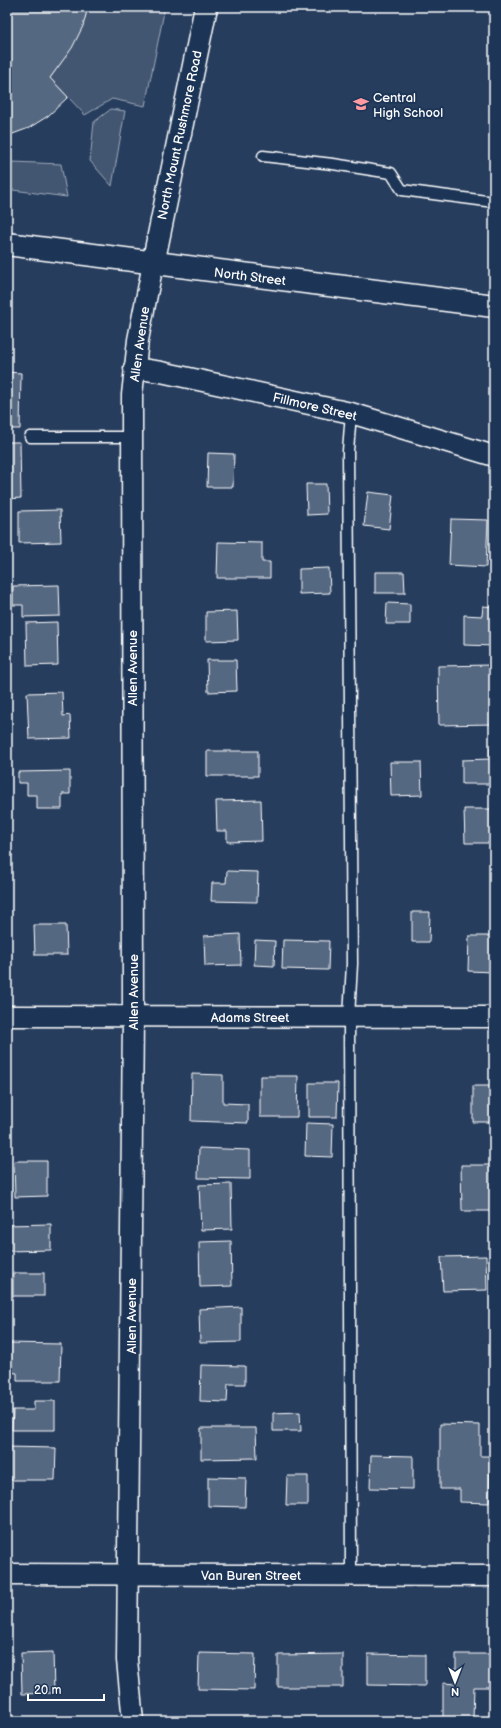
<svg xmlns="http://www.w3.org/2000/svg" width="501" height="1728" font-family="'Balsamiq Sans',sans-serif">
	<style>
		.green { fill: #425672; stroke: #a0aab8 }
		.building { fill: #556781; stroke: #fff }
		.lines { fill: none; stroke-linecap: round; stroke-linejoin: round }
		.lane-casing { stroke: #fff; stroke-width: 13 }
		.street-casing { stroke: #fff; stroke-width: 23 }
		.secondary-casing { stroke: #fff; stroke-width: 25 }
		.lane { stroke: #1d3557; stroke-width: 10 }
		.street { stroke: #1d3557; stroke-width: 20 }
		.secondary { stroke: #1d3557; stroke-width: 22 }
		.labels { text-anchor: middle; stroke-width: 4; stroke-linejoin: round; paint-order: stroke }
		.poi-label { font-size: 13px; fill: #fff; stroke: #1d3557; text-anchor: start }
		.street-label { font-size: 13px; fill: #fff; stroke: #1d3557 }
	</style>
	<rect width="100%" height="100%" fill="#263d5e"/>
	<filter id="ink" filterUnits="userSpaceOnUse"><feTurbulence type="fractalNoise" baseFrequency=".025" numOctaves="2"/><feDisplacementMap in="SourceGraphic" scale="8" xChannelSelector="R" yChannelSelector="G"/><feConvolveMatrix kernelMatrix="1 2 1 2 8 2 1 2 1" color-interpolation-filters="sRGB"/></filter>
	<g filter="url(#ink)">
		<!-- green -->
		<g class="green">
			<path d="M88,7H165L145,106L112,99L85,115L50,78C67,55 81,35 88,7Z"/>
			<path d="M111,109L125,111L112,186L90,161L94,122Z"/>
			<path d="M13,162L61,164L67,197L13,190L7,186V171Z"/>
		</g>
		<!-- building -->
		<g class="building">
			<path d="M7,7H88L83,26L72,48L50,78L68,97L48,116L29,128L10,135L7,129Z"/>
			<path d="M7,372L21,373L20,429H7Z"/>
			<path d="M7,442H20L21,498L7,499Z"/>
			<path d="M208,453L234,454L233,487H207Z"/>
			<path d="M306,484H326L327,514L307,515Z"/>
			<path d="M368,492L393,495L389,529L364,526Z"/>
			<path d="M60,510L61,542L19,543V511Z"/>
			<path d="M451,519L488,520L486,567L449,565Z"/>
			<path d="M218,542L262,543V562H270V578H217Z"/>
			<path d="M329,568L330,593L299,594V569Z"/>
			<path d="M375,572H404L405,593H375Z"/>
			<path d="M59,585L60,616L23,617V605H13V586Z"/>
			<path d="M387,603L410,604V624H386Z"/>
			<path d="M483,606L494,607V646L464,645V615L482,616Z"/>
			<path d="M237,611L238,640L206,641V612Z"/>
			<path d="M57,622L58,665L27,666L26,623Z"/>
			<path d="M207,660H236L237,691L208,692Z"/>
			<path d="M491,665L493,724L439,725L438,666Z"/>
			<path d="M62,692L63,716L70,715L71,738L29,739L27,693Z"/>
			<path d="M490,748H494V784H462V760L490,759Z"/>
			<rect x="207" y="751" width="51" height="25"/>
			<path d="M390,762H421L422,795L391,796Z"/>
			<path d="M70,771V794H62V809H37V795H27V783H18V772Z"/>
			<path d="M261,800L262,841L227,842V831H217L216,801Z"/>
			<path d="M464,809H494V843H465Z"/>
			<path d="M227,871L258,872L257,902L211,901L212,883H226Z"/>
			<path d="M412,912H430L429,942H412Z"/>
			<path d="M34,925H66L67,955H35Z"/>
			<path d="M240,934L241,965L205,966L204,936Z"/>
			<path d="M469,936H494V972L468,971Z"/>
			<path d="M255,940L275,941L274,966L254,965Z"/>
			<path d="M283,940L329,941L328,970L282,969Z"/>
			<path d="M192,1074L223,1075V1103L248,1104V1123L191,1121Z"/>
			<path d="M260,1076H298L297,1117H260Z"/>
			<path d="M309,1083H338L337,1117H309Z"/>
			<rect x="473" y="1086" width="21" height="36"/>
			<path d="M306,1123L333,1124L332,1157L305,1156Z"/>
			<path d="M199,1148L250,1150V1179L198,1178Z"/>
			<path d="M14,1161H47V1196L15,1197Z"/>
			<path d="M461,1165H494V1211H462Z"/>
			<path d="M231,1184L232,1229L201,1230L199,1185Z"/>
			<path d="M51,1224V1250L7,1251V1225Z"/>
			<path d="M231,1241L232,1286L200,1287L199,1242Z"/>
			<path d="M486,1256L487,1290L443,1291L441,1257Z"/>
			<rect x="13" y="1273" width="31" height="23"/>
			<path d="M241,1307V1342L200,1343L199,1309Z"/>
			<path d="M7,1343L61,1344L60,1381H17V1373L7,1372Z"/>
			<path d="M201,1365L245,1366V1384H228L227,1402L200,1401Z"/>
			<path d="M34,1401H55V1430H12L13,1410H34Z"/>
			<path d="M300,1412L301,1431H273V1413Z"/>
			<path d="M440,1424L480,1425V1456H490L489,1503L460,1502V1489H440Z"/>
			<path d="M201,1428H256L257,1458L201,1459Z"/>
			<path d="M7,1447L56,1448L55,1480H7Z"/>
			<path d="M371,1455L413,1456V1489L370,1488Z"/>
			<path d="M287,1476H308V1505H286Z"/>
			<path d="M208,1477L246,1478L245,1507L208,1506Z"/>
			<path d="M53,1652L54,1693L22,1694L21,1653Z"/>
			<path d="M199,1653L255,1654L254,1690L198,1689Z"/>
			<path d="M343,1654V1687H278V1655Z"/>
			<path d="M368,1654L425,1655V1686L368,1685Z"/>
			<path d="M456,1654H494V1687H474L473,1719H443V1683L456,1684Z"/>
		</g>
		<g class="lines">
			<defs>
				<g id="lane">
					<path d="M263,156L333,164L391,173L402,190L494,202"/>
					<path d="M351,413L348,451L352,964L349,1017L351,1575"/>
					<path d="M30,437H132"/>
				</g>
				<g id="street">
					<path d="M134,368L161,372L351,413L494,456"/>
					<path d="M7,1016L494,1017"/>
					<path d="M7,1574L494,1576"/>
					<path d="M133,1721L127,1660L133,1017L132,395L138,340L153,264"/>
				</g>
				<g id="secondary">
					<path d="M7,244L494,306"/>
					<path d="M153,264L206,7"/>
				</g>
			</defs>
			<!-- lane casing -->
			<use href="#lane" class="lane-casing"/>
			<!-- street casing -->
			<use href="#street" class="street-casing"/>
			<!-- secondary casing -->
			<use href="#secondary" class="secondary-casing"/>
			<!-- lane -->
			<use href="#lane" class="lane"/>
			<!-- street -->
			<use href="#street" class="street"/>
			<!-- secondary -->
			<use href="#secondary" class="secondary"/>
		</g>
	</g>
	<!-- icons -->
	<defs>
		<symbol id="school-bare" viewBox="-9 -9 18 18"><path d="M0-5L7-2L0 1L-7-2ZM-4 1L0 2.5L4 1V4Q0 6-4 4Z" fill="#ff9aa2" stroke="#1d3557" stroke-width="2.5" paint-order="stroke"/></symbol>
	</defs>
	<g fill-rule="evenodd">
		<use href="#school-bare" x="350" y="93" width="22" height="22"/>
	</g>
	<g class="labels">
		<!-- poi labels -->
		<g class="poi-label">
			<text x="373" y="102">Central<tspan x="373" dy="15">High School</tspan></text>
		</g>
		<!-- street labels -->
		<g class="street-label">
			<text transform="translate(179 135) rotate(-78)" y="5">North Mount Rushmore Road</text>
			<text transform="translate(250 276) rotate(7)" y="5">North Street</text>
			<text transform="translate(139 344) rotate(-82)" y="5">Allen Avenue</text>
			<text transform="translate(315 406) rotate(13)" y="5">Fillmore Street</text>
			<text transform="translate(132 668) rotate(-90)" y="5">Allen Avenue</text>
			<text transform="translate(133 992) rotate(-90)" y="5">Allen Avenue</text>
			<text x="250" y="1022">Adams Street</text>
			<text transform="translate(131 1316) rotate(-90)" y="5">Allen Avenue</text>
			<text x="251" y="1580">Van Buren Street</text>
		</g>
	</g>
	<!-- margin -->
	<rect width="501" height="1728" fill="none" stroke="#1d3557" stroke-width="24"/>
	<rect x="12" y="12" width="477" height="1704" fill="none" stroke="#fff" stroke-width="1.5" filter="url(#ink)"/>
	<!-- north arrow -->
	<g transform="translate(455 1682) rotate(180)" stroke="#1d3557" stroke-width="3" paint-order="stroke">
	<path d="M0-3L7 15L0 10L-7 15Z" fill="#ffffff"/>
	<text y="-6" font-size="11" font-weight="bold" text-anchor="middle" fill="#ffffff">N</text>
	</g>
	<!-- scale -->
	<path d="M28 1694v6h76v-6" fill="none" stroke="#ffffff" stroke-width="2"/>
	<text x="34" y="1694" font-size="12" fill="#ffffff" stroke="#1d3557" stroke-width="3" paint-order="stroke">20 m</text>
</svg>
